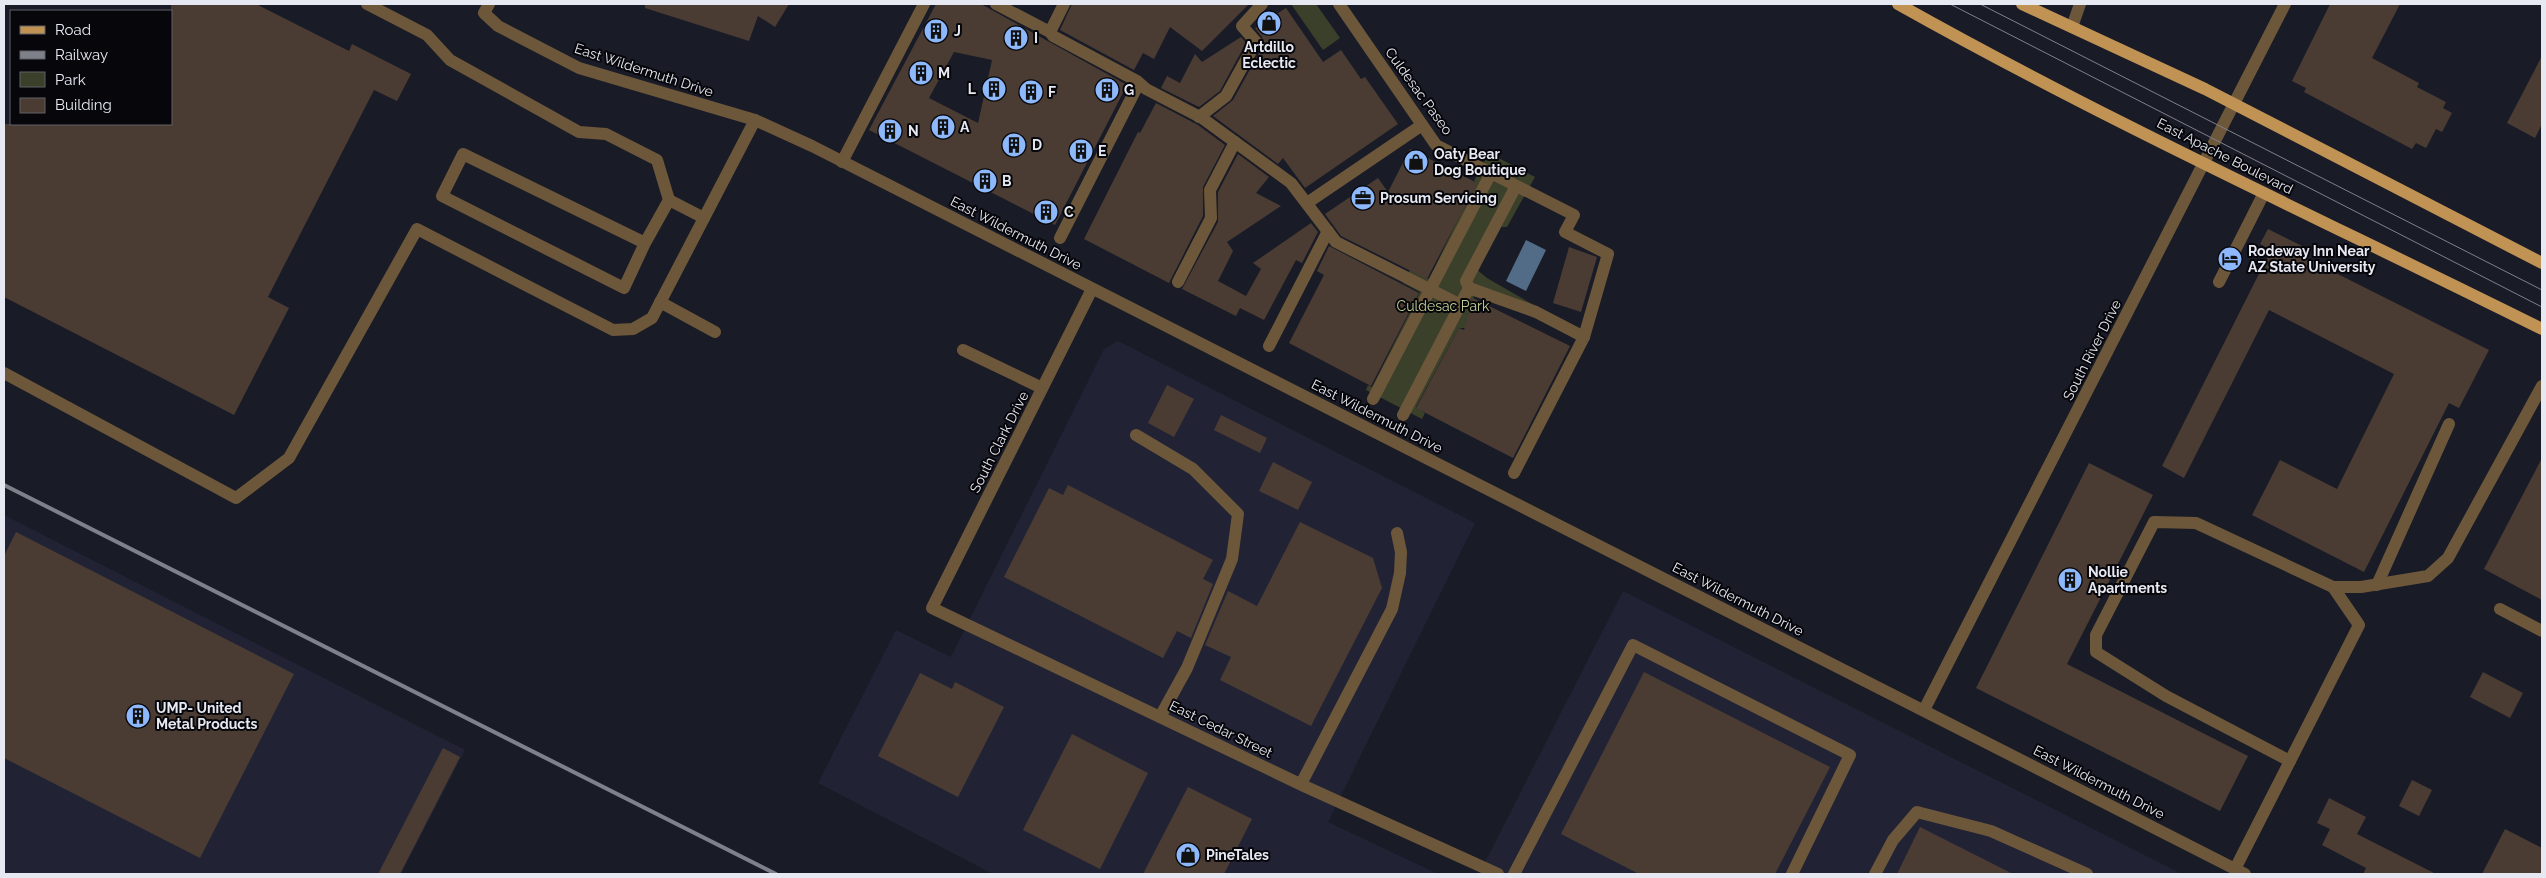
<svg xmlns="http://www.w3.org/2000/svg" width="2546" height="878" font-family="Raleway,sans-serif">
	<style>
		.built { fill: #212335 }
		.green { fill: #3b402a }
		.water { fill: #526c88 }
		.building { fill: #4a3c33; fill-rule: evenodd }
		.lines { fill: none; stroke-linecap: round; stroke-linejoin: round }
		.service { stroke: #6d573a; stroke-width: 12 }
		.pedestrian { stroke: #6d573a; stroke-width: 12 }
		.minor { stroke: #6d573a; stroke-width: 12 }
		.primary { stroke: #c09254; stroke-width: 12 }
		.tram { stroke: #7e808a; stroke-width: 1 }
		.rail { stroke: #7e808a; stroke-width: 4 }
		.labels { text-anchor: middle; stroke-width: 4; stroke-linejoin: round; paint-order: stroke }
		.poi-label { font-size: 14px; font-weight: bold; fill: #e7e9f2; stroke: #06060b; text-anchor: start }
		.street-label { font-size: 14px; fill: #e7e9f2; stroke: #06060b }
		.park-label { font-size: 14px; fill: #c0cf91; stroke: #06060b }
	</style>
	<rect width="100%" height="100%" fill="#191b27"/>
	<!-- built -->
	<g class="built">
		<path d="M1118,341L1475,523L1328,822L1438,874H993L818,783L896,630L951,657L1104,349Z"/>
		<path d="M4,515L465,750L401,874H4Z"/>
		<path d="M1623,591L2182,874H1479Z"/>
	</g>
	<!-- green -->
	<g class="green">
		<path d="M1291,4H1316L1340,38L1323,50Z"/>
		<path d="M1489,153L1535,177L1507,227H1497L1475,268L1487,278L1532,304L1528,314L1474,296L1466,328H1459L1416,407L1425,413L1422,419L1366,390L1368,385L1372,387L1420,292L1403,283L1410,270L1429,279C1445,247 1459,215 1476,183L1474,181Z"/>
	</g>
	<!-- water -->
	<path class="water" d="M1526,240L1546,250L1526,291L1506,281Z"/>
	<!-- building -->
	<g class="building">
		<path d="M171,4H256L349,51L352,44L411,74L397,101L374,90L268,297L289,308L234,415L4,297V124H171Z"/>
		<path d="M645,4H789L775,27L758,16L749,41L645,8Z"/>
		<path d="M936,4H981L1127,85L1055,225L869,130ZM954,52L992,60L978,123L929,98Z"/>
		<path d="M1072,4H1249L1202,51L1170,27L1154,59L1143,53L1134,70L1060,30Z"/>
		<path d="M2330,4H2400L2372,58L2419,83L2417,87L2446,102L2443,108L2452,113L2442,132L2436,129L2426,148L2416,143L2412,149L2304,92L2306,88L2292,81Z"/>
		<path d="M1286,8L1323,62L1341,50L1361,79L1365,77L1398,124L1305,188L1283,158L1278,164L1213,116L1233,100L1263,46L1262,37L1255,28Z"/>
		<path d="M1241,37L1246,43L1220,91L1199,107L1161,88L1167,76L1180,83L1195,54L1202,62Z"/>
		<path d="M2542,56V124L2535,138L2507,123Z"/>
		<path d="M1156,103L1198,125L1225,145L1203,187V216L1169,283L1084,239L1138,132L1140,133Z"/>
		<path d="M1410,149L1477,183L1427,279L1341,236L1325,214L1378,178L1388,192Z"/>
		<path d="M1238,154L1269,177L1256,193L1281,206L1227,242L1233,251L1218,281L1246,296L1261,269L1253,263L1311,223L1318,232L1302,263L1296,260L1264,320L1240,308L1236,316L1182,289L1218,222V192Z"/>
		<path d="M2268,229L2302,246L2298,254L2489,350L2459,408L2449,403L2364,572L2252,515L2280,460L2337,489L2394,374L2269,310L2184,478L2162,466L2271,250L2260,244Z"/>
		<path d="M1329,246L1419,293L1371,386L1289,343L1324,275L1317,271Z"/>
		<path d="M1569,247L1597,257L1581,312L1553,303Z"/>
		<path d="M1473,298L1570,346L1513,458L1416,408L1459,328L1464,330Z"/>
		<path d="M1167,385L1194,399L1174,437L1148,423Z"/>
		<path d="M1221,415L1267,438L1260,453L1214,430Z"/>
		<path d="M2542,458V600L2484,569Z"/>
		<path d="M1273,462L1312,482L1298,510L1259,491Z"/>
		<path d="M2089,463L2153,495L2067,664L2248,756L2220,811L1976,688Z"/>
		<path d="M1068,485L1213,560L1203,579L1213,584L1191,638L1177,631L1163,658L1004,577L1049,488L1063,495Z"/>
		<path d="M1300,522L1373,558L1382,588L1311,726L1220,680L1231,657L1205,645L1228,591L1257,606Z"/>
		<path d="M16,532L294,674L200,858L4,758V556Z"/>
		<path d="M1644,672L1830,767L1775,874H1639L1561,834Z"/>
		<path d="M2483,672L2523,693L2510,718L2470,697Z"/>
		<path d="M920,673L952,689L955,682L1004,707L958,797L878,756Z"/>
		<path d="M1072,734L1148,773L1100,869L1023,830Z"/>
		<path d="M443,748L460,757L400,874H378Z"/>
		<path d="M2412,780L2432,790L2419,816L2399,806Z"/>
		<path d="M1188,787L1252,819L1224,874H1143Z"/>
		<path d="M2329,798L2366,817L2357,834L2436,874H2363L2366,868L2322,845L2330,829L2317,823Z"/>
		<path d="M1920,827L2013,874H1897Z"/>
		<path d="M2505,829L2542,848V874H2482Z"/>
	</g>
	<g class="lines">
		<!-- service -->
		<g class="service">
			<path d="M367,4L427,35L450,60L579,132L606,134L657,160L669,200L704,218"/>
			<path d="M2072,27L2080,4"/>
			<path d="M645,243L463,154L442,196L624,288L645,243L669,200"/>
			<path d="M2219,282L2264,193"/>
			<path d="M660,302L715,332"/>
			<path d="M963,350L1042,388"/>
			<path d="M4,373L236,498L289,458L417,229L613,330L633,329L652,318L755,120"/>
			<path d="M1136,435L1193,469L1238,514L1232,559L1187,668L1160,717"/>
			<path d="M2377,585L2449,424"/>
			<path d="M2500,609L2542,631"/>
			<path d="M2290,761L2359,625L2333,587"/>
			<path d="M1301,784L1392,609L1400,573L1401,552L1397,533"/>
			<path d="M2235,869L2290,761L2166,696L2096,652V635L2154,522L2196,523L2333,587H2361L2428,576L2448,558L2542,386"/>
			<path d="M1514,874L1633,645L1850,755L1792,874"/>
			<path d="M1875,874L1893,840L1917,812L1991,831L2087,874"/>
		</g>
		<!-- pedestrian -->
		<g class="pedestrian">
			<path d="M996,4L1050,32L1064,4"/>
			<path d="M1339,4L1436,145L1574,215L1565,232L1608,254L1584,337L1514,473"/>
			<path d="M1050,32L1053,36L1137,81L1146,89L1202,118L1291,183L1336,242L1461,305"/>
			<path d="M1199,117L1226,96L1256,42L1242,26L1262,4"/>
			<path d="M842,162L924,4"/>
			<path d="M1307,203L1422,125"/>
			<path d="M1060,238L1139,83"/>
			<path d="M1178,282L1211,218L1210,190L1235,142"/>
			<path d="M1469,288L1536,312L1584,337"/>
			<path d="M1269,346L1328,231"/>
			<path d="M1373,399L1491,173"/>
			<path d="M1403,415L1469,288L1466,281L1516,186"/>
		</g>
		<!-- minor -->
		<g class="minor">
			<path d="M489,4L484,13L498,26L579,68L755,120L812,146L2245,874"/>
			<path d="M1092,289L932,608L1304,786L1498,874"/>
			<path d="M1924,710L2285,4"/>
		</g>
		<!-- primary -->
		<g class="primary">
			<path d="M1898,4C2108,122 2327,222 2542,329"/>
			<path d="M2022,4L2205,89L2542,263"/>
		</g>
		<!-- tram -->
		<g class="tram">
			<path d="M1950,4L2542,307"/>
			<path d="M1980,4L2542,290"/>
		</g>
		<!-- rail -->
		<path class="rail" d="M4,485L776,874"/>
	</g>
	<!-- icons -->
	<defs>
		<symbol id="shop-disc" viewBox="-11 -11 22 22"><circle r="9.5" fill="#8db9fc" stroke="#06060b"/><path d="M-5-2.5h2.3a2.7 3.5 0 0 1 5.4 0H5L5.5 6h-11ZM-1.5-2.5h3a1.5 2.3 0 0 0-3 0Z" fill="#111"/></symbol>
		<symbol id="building-disc" viewBox="-11 -11 22 22"><circle r="9.5" fill="#8db9fc" stroke="#06060b"/><path d="M-4-6H4V6H1V3H-1V6H-4ZM-2.5-4.3h1.7v1.8h-1.7ZM.8-4.3h1.7v1.8H.8ZM-2.5-1h1.7V.8h-1.7ZM.8-1h1.7V.8H.8Z" fill="#111"/></symbol>
		<symbol id="office-disc" viewBox="-11 -11 22 22"><circle r="9.5" fill="#8db9fc" stroke="#06060b"/><path d="M-6-3h4V-5.5h4V-3h4V5H-6ZM-1-4.5V-3h2v-1.5ZM-6 0V1H6V0Z" fill="#111"/></symbol>
		<symbol id="hotel-disc" viewBox="-11 -11 22 22"><circle r="9.5" fill="#8db9fc" stroke="#06060b"/><path d="M-6-4.5h1.5V1H6V5H4.5V3h-9V5H-6ZM-4 0a1.8 1.8 0 1 1 3.6 0ZM.5 0V-2.5h3Q6-2.5 6 0Z" fill="#111"/></symbol>
	</defs>
	<g fill-rule="evenodd">
		<use href="#shop-disc" x="1255" y="9" width="28" height="28"/>
		<use href="#building-disc" x="922" y="17" width="28" height="28"/>
		<use href="#building-disc" x="1002" y="24" width="28" height="28"/>
		<use href="#building-disc" x="907" y="59" width="28" height="28"/>
		<use href="#building-disc" x="980" y="75" width="28" height="28"/>
		<use href="#building-disc" x="1093" y="76" width="28" height="28"/>
		<use href="#building-disc" x="1017" y="78" width="28" height="28"/>
		<use href="#building-disc" x="929" y="113" width="28" height="28"/>
		<use href="#building-disc" x="876" y="117" width="28" height="28"/>
		<use href="#building-disc" x="1000" y="131" width="28" height="28"/>
		<use href="#building-disc" x="1067" y="137" width="28" height="28"/>
		<use href="#shop-disc" x="1402" y="148" width="28" height="28"/>
		<use href="#building-disc" x="971" y="167" width="28" height="28"/>
		<use href="#office-disc" x="1349" y="184" width="28" height="28"/>
		<use href="#building-disc" x="1032" y="198" width="28" height="28"/>
		<use href="#hotel-disc" x="2216" y="245" width="28" height="28"/>
		<use href="#building-disc" x="2056" y="566" width="28" height="28"/>
		<use href="#building-disc" x="124" y="702" width="28" height="28"/>
		<use href="#shop-disc" x="1174" y="841" width="28" height="28"/>
	</g>
	<g class="labels">
		<!-- poi labels -->
		<g class="poi-label">
			<text x="954" y="36">J</text>
			<text x="1034" y="43">I</text>
			<text x="1269" y="52" text-anchor="middle">Artdillo<tspan x="1269" dy="16">Eclectic</tspan></text>
			<text x="938" y="78">M</text>
			<text x="976" y="94" text-anchor="end">L</text>
			<text x="1124" y="95">G</text>
			<text x="1048" y="97">F</text>
			<text x="960" y="132">A</text>
			<text x="908" y="136">N</text>
			<text x="1032" y="150">D</text>
			<text x="1098" y="156">E</text>
			<text x="1434" y="159">Oaty Bear<tspan x="1434" dy="16">Dog Boutique</tspan></text>
			<text x="1002" y="186">B</text>
			<text x="1380" y="203">Prosum Servicing</text>
			<text x="1064" y="217">C</text>
			<text x="2248" y="256">Rodeway Inn Near<tspan x="2248" dy="16">AZ State University</tspan></text>
			<text x="2088" y="577">Nollie<tspan x="2088" dy="16">Apartments</tspan></text>
			<text x="156" y="713">UMP- United<tspan x="156" dy="16">Metal Products</tspan></text>
			<text x="1206" y="860">PineTales</text>
		</g>
		<!-- street labels -->
		<g class="street-label">
			<text transform="translate(644 70) rotate(18)" y="5">East Wildermuth Drive</text>
			<text transform="translate(1419 91) rotate(54)" y="5">Culdesac Paseo</text>
			<text transform="translate(2225 156) rotate(27)" y="5">East Apache Boulevard</text>
			<text transform="translate(1016 233) rotate(27)" y="5">East Wildermuth Drive</text>
			<text transform="translate(2092 350) rotate(-63)" y="5">South River Drive</text>
			<text transform="translate(1377 416) rotate(27)" y="5">East Wildermuth Drive</text>
			<text transform="translate(999 442) rotate(-63)" y="5">South Clark Drive</text>
			<text transform="translate(1738 599) rotate(27)" y="5">East Wildermuth Drive</text>
			<text transform="translate(1221 729) rotate(26)" y="5">East Cedar Street</text>
			<text transform="translate(2099 782) rotate(27)" y="5">East Wildermuth Drive</text>
		</g>
		<!-- park labels -->
		<g class="park-label">
			<text x="1443" y="311">Culdesac Park</text>
		</g>
	</g>
	<!-- border -->
	<rect width="2546" height="878" fill="none" stroke="#e7e9f2" stroke-width="10"/>
	<!-- legend -->
	<rect x="10" y="10" width="162" height="115" fill="#06060b" stroke="#606167"/>
	<rect x="20" y="26" width="25" height="8" fill="#c09254" stroke="#606167"/>
	<text x="55" y="35" font-size="15" fill="#e7e9f2">Road</text>
	<rect x="20" y="51" width="25" height="8" fill="#7e808a" stroke="#606167"/>
	<text x="55" y="60" font-size="15" fill="#e7e9f2">Railway</text>
	<rect x="20" y="72" width="25" height="15" fill="#3b402a" stroke="#606167"/>
	<text x="55" y="85" font-size="15" fill="#e7e9f2">Park</text>
	<rect x="20" y="98" width="25" height="15" fill="#4a3c33" stroke="#606167"/>
	<text x="55" y="110" font-size="15" fill="#e7e9f2">Building</text>
</svg>
